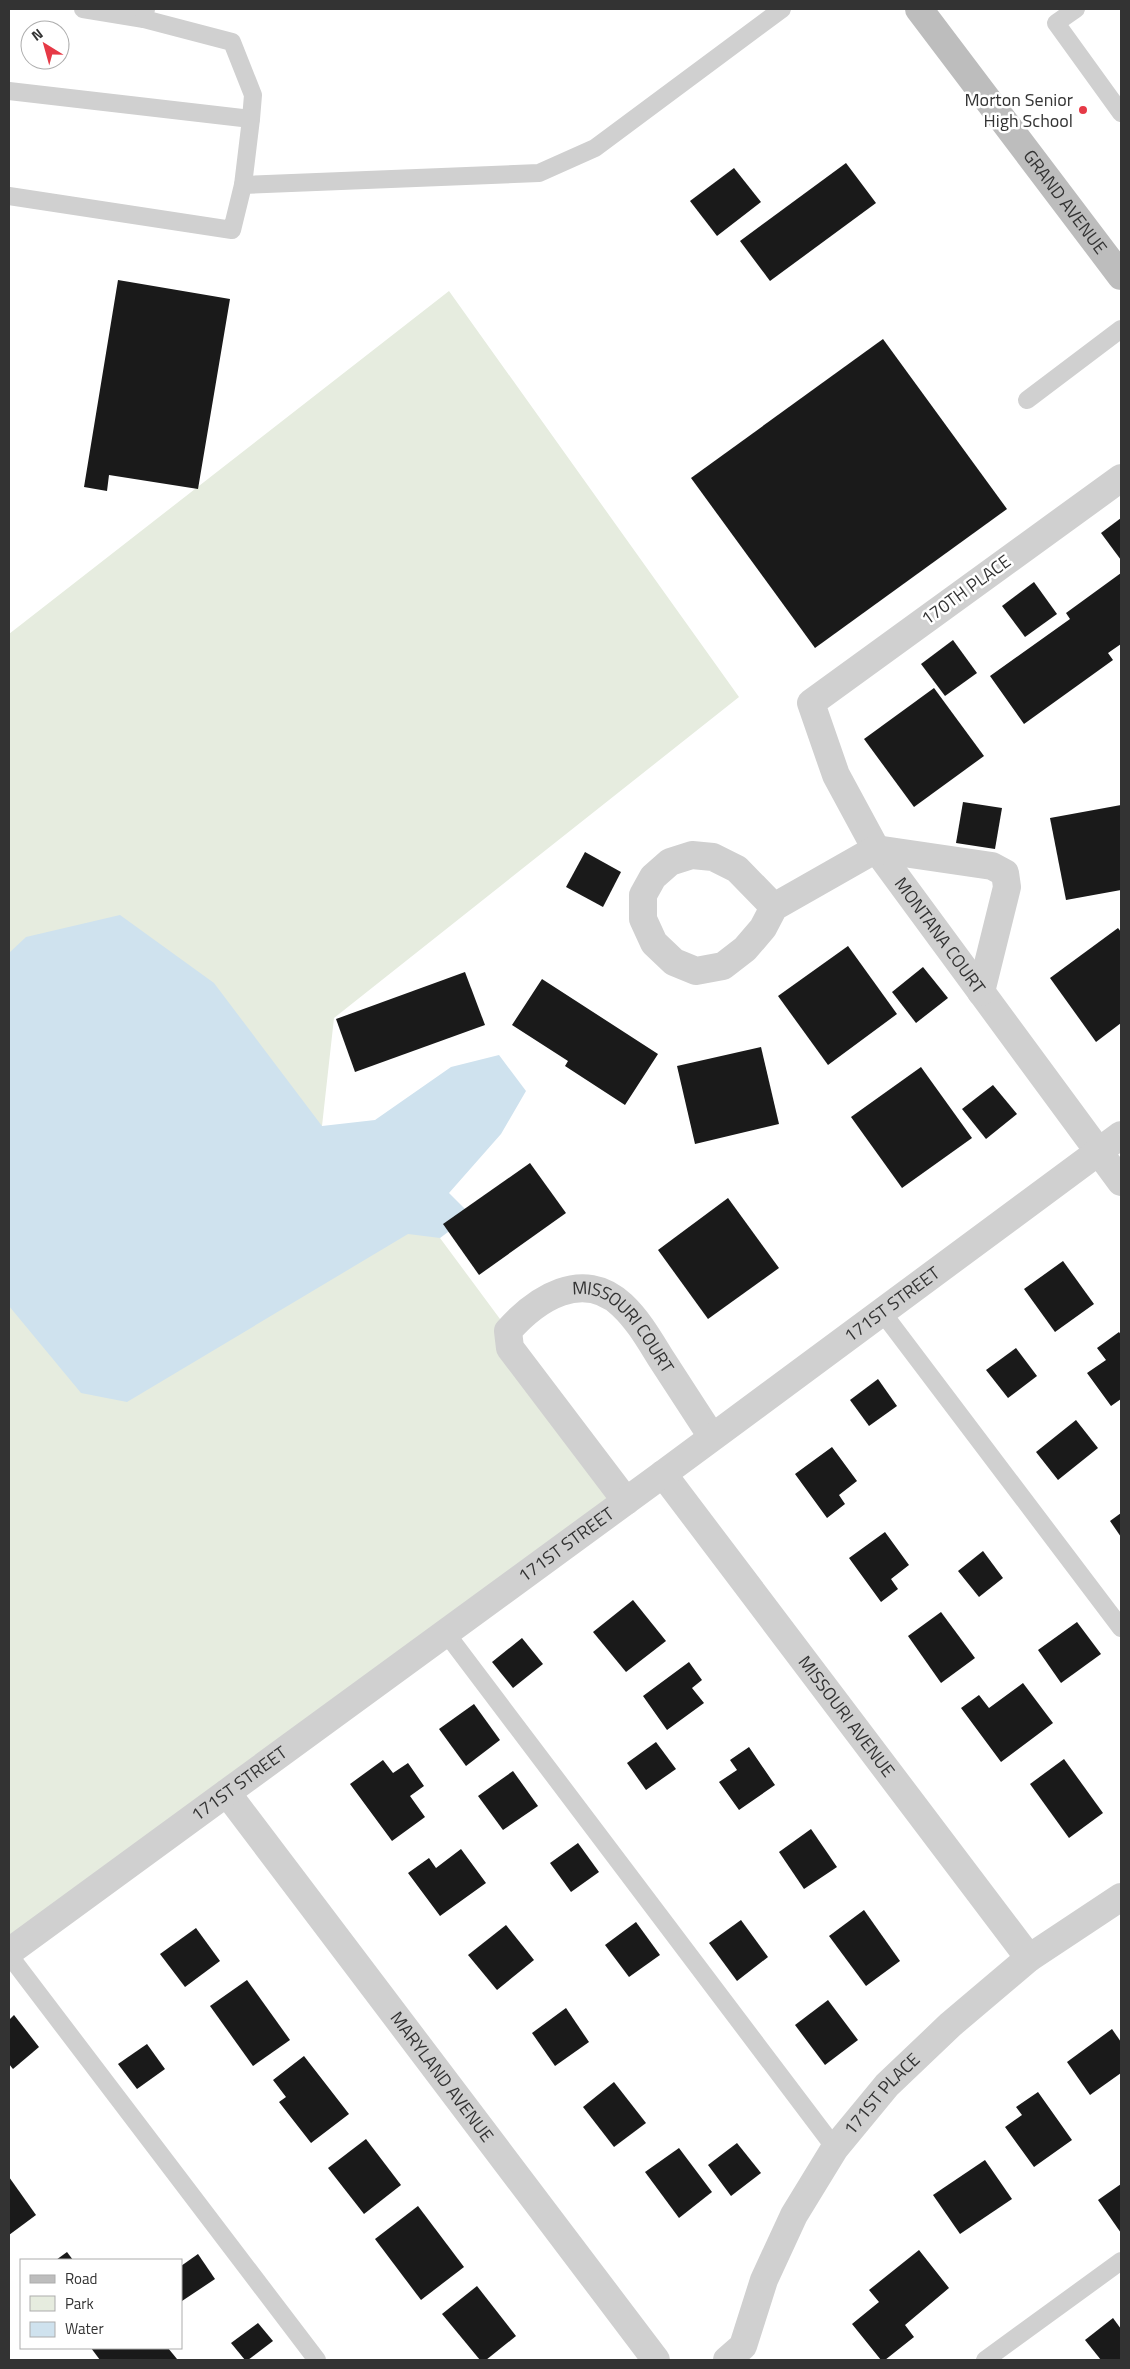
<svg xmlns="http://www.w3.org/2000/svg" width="1130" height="2369" font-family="'Titillium Web',sans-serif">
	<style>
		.green { fill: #e6ecdf }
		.water { fill: #cfe2ee }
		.building { fill: #1a1a1a }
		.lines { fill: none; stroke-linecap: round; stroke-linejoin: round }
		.lane { stroke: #d0d0d0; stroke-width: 18 }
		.street { stroke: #d0d0d0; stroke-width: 28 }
		.secondary { stroke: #bdbdbd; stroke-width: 28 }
		.poi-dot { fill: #e63946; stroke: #fff; stroke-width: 2 }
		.labels { text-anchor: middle; stroke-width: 5; stroke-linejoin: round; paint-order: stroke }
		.poi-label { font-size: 18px; fill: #333; stroke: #fff; text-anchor: end }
		.street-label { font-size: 18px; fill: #333; stroke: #fff }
	</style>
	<rect width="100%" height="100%" fill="#fff"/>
	<!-- green -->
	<path class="green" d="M449,291L739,697L334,1018L322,1126L440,1238L632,1497L9,1951V634Z"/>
	<!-- water -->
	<path class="water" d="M120,915L214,983L322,1126L375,1120L451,1067L499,1055L526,1091L501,1134L449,1193L471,1215L440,1238L408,1234L127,1402L81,1393L9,1306V953L26,937Z"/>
	<!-- building -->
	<g class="building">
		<path d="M846,163L876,203L770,281L740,241Z"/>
		<path d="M734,168L761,202L717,236L690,201Z"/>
		<path d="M118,280L230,299L198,489L109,475L107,491L84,487Z"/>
		<path d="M883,339L1007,509L815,648L691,478Z"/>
		<path d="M1121,518V560L1101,533Z"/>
		<path d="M1121,573V644L1108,653L1113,660L1024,724L990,676L1070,619L1066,613Z"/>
		<path d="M1034,582L1057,614L1025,637L1002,606Z"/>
		<path d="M953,640L977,673L945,696L921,664Z"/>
		<path d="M934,688L984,756L914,807L864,739Z"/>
		<path d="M963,802L1002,808L995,849L956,843Z"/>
		<path d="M1121,805V890L1066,900L1050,818Z"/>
		<path d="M585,852L621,872L603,907L566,887Z"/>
		<path d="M1118,928L1121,932V1023L1096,1042L1050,978Z"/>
		<path d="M848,946L897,1014L828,1065L778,996Z"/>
		<path d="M923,967L948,998L916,1023L892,992Z"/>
		<path d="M465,972L485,1025L355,1072L336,1019Z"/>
		<path d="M542,979L658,1054L625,1105L565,1066L568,1061L512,1025Z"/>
		<path d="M761,1047L779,1124L695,1144L677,1066Z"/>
		<path d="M921,1067L972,1138L902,1188L851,1117Z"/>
		<path d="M993,1085L1017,1114L986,1139L962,1109Z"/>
		<path d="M530,1163L566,1213L479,1275L443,1224Z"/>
		<path d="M728,1198L779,1268L708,1319L658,1250Z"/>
		<path d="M1063,1261L1094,1304L1055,1332L1024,1289Z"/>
		<path d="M1119,1332L1121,1335V1399L1111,1406L1087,1373L1106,1360L1097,1348Z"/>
		<path d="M1016,1348L1037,1376L1008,1398L986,1370Z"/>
		<path d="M878,1379L897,1406L869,1426L850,1400Z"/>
		<path d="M1076,1420L1098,1448L1058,1480L1036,1452Z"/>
		<path d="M832,1447L857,1481L839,1495L845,1504L827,1518L795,1474Z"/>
		<path d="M1121,1513V1537L1110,1521Z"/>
		<path d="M885,1532L909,1565L891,1579L898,1589L881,1602L849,1558Z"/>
		<path d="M983,1551L1003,1578L979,1597L958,1571Z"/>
		<path d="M633,1600L666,1641L626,1672L593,1632Z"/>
		<path d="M941,1612L975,1658L941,1683L908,1636Z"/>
		<path d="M1077,1622L1101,1654L1061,1683L1038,1650Z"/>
		<path d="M522,1638L543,1664L513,1688L492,1662Z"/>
		<path d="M689,1662L702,1680L692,1688L704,1703L667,1730L643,1696Z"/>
		<path d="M1023,1683L1053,1723L1001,1762L961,1708L979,1695L989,1708Z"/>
		<path d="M474,1704L500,1740L466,1766L439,1729Z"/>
		<path d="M656,1742L676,1769L646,1790L627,1763Z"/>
		<path d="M749,1747L775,1785L739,1810L719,1782L737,1770L730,1760Z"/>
		<path d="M1064,1759L1103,1813L1069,1838L1030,1784Z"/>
		<path d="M383,1760L393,1773L408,1763L424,1786L410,1796L425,1817L392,1841L350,1784Z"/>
		<path d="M513,1771L538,1806L503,1830L478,1796Z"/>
		<path d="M811,1829L837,1867L804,1889L779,1852Z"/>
		<path d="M578,1843L599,1872L571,1892L550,1863Z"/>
		<path d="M461,1849L486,1883L440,1916L408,1873L429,1858L436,1868Z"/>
		<path d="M864,1910L900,1961L866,1986L829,1936Z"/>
		<path d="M741,1920L768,1957L737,1981L709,1943Z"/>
		<path d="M636,1922L660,1955L629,1977L605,1945Z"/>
		<path d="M506,1925L534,1960L497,1990L468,1955Z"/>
		<path d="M196,1928L220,1961L185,1987L160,1954Z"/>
		<path d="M247,1980L290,2040L253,2066L210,2006Z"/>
		<path d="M828,2000L858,2040L825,2065L795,2025Z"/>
		<path d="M566,2008L589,2042L555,2066L532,2033Z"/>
		<path d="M14,2015L39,2047L13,2069L9,2064V2020Z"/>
		<path d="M1112,2029L1121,2042V2073L1090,2095L1067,2062Z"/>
		<path d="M147,2044L165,2069L137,2089L118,2064Z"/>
		<path d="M304,2056L349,2114L311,2143L279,2102L286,2097L273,2080Z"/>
		<path d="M614,2082L646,2123L614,2147L583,2107Z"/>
		<path d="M1038,2092L1072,2140L1034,2167L1005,2127L1022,2115L1016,2107Z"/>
		<path d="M366,2139L401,2185L364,2214L328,2168Z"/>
		<path d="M737,2143L761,2173L731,2196L708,2165Z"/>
		<path d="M679,2148L712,2192L679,2218L645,2172Z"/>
		<path d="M985,2160L1012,2199L960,2234L933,2195Z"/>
		<path d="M9,2177L36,2215L9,2235Z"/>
		<path d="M1121,2184V2233L1098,2200Z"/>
		<path d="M418,2206L464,2267L421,2300L375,2239Z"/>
		<path d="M919,2250L949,2288L905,2325L914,2337L885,2360H881L852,2324L879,2302L869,2290Z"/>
		<path d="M67,2252L73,2260H56Z"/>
		<path d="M198,2254L215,2279L182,2301L181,2266Z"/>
		<path d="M477,2286L516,2336L486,2360H480L442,2314Z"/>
		<path d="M1113,2318L1121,2329V2360H1101L1085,2340Z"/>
		<path d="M258,2323L273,2341L248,2360H245L231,2343Z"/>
		<path d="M91,2348H168L177,2359L100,2360Z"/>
	</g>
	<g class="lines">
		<!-- lane -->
		<g class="lane">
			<path d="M83,9L144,19"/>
			<path d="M146,9L144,19L232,42L253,95L251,119"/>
			<path d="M1076,9L1056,23L1121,113"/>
			<path d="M9,91L251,119L243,185"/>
			<path d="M9,196L232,230L243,185L539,173L595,148L782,9"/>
			<path d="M1027,400L1121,329"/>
			<path d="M882,1312L1121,1628"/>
			<path d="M446,1633L835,2148"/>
			<path d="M9,1955L317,2360"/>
			<path d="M985,2360L1121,2261"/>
		</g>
		<!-- street -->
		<g class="street">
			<path id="s1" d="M1121,478L811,703L836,775L876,849L1121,1182"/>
			<path d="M774,907L737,869L713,857L692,855L670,862L653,877L643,895V919L654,943L674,962L696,971L723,966L745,949L763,928L774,907L876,849L992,866L1005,873L1007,887L981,992"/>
			<path id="s2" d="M663,1474L1029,1958"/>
			<path id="s3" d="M626,1501L510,1348L508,1331C536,1299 583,1268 622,1305C639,1321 650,1341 662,1360C679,1386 695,1411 712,1437"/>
			<path id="s4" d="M227,1793L656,2360"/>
			<path id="s5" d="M9,1952L663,1474L1121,1135"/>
			<path id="s6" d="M727,2360L743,2346L764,2280L794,2215L835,2148L887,2085L950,2025L1029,1958L1121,1897"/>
		</g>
		<!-- secondary -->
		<path class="secondary" id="s7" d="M919,9L1121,276"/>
	</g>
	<!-- markers -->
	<circle class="poi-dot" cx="1083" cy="110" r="5"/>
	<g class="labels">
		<!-- poi labels -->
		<g class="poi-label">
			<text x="1073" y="106">Morton Senior<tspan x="1073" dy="21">High School</tspan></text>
		</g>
		<!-- street labels -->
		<g class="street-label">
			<text dy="6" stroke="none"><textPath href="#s7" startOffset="242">GRAND AVENUE</textPath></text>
			<text transform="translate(966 590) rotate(-36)" y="6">170TH PLACE</text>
			<text dy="6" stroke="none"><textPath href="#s1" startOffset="651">MONTANA COURT</textPath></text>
			<text dy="6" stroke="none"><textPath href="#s5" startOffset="1095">171ST STREET</textPath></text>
			<text dy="6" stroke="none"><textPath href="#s3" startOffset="355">MISSOURI COURT</textPath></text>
			<text dy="6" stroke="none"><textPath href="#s5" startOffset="690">171ST STREET</textPath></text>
			<text dy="6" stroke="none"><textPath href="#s2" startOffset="304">MISSOURI AVENUE</textPath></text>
			<text dy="6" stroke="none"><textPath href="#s5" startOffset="285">171ST STREET</textPath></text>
			<text dy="6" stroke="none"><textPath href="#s4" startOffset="356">MARYLAND AVENUE</textPath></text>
			<text dy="6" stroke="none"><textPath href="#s6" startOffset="312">171ST PLACE</textPath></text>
		</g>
	</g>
	<!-- border -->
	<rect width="1130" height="2369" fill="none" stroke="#333333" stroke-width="20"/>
	<!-- legend -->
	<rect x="20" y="2259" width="162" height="90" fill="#ffffff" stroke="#adadad"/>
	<rect x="30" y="2275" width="25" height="8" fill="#bdbdbd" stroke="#adadad"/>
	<text x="65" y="2284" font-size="15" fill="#333333">Road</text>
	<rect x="30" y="2296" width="25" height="15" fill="#e6ecdf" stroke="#adadad"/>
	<text x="65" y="2309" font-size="15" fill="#333333">Park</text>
	<rect x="30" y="2322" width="25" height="15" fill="#cfe2ee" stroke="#adadad"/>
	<text x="65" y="2334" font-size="15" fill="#333333">Water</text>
	<!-- north arrow -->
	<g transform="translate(45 45) rotate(323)"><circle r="24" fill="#ffffff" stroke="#adadad"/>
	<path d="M0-4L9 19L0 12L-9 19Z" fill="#e63946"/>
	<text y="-8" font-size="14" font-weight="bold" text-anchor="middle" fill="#333333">N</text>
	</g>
</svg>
